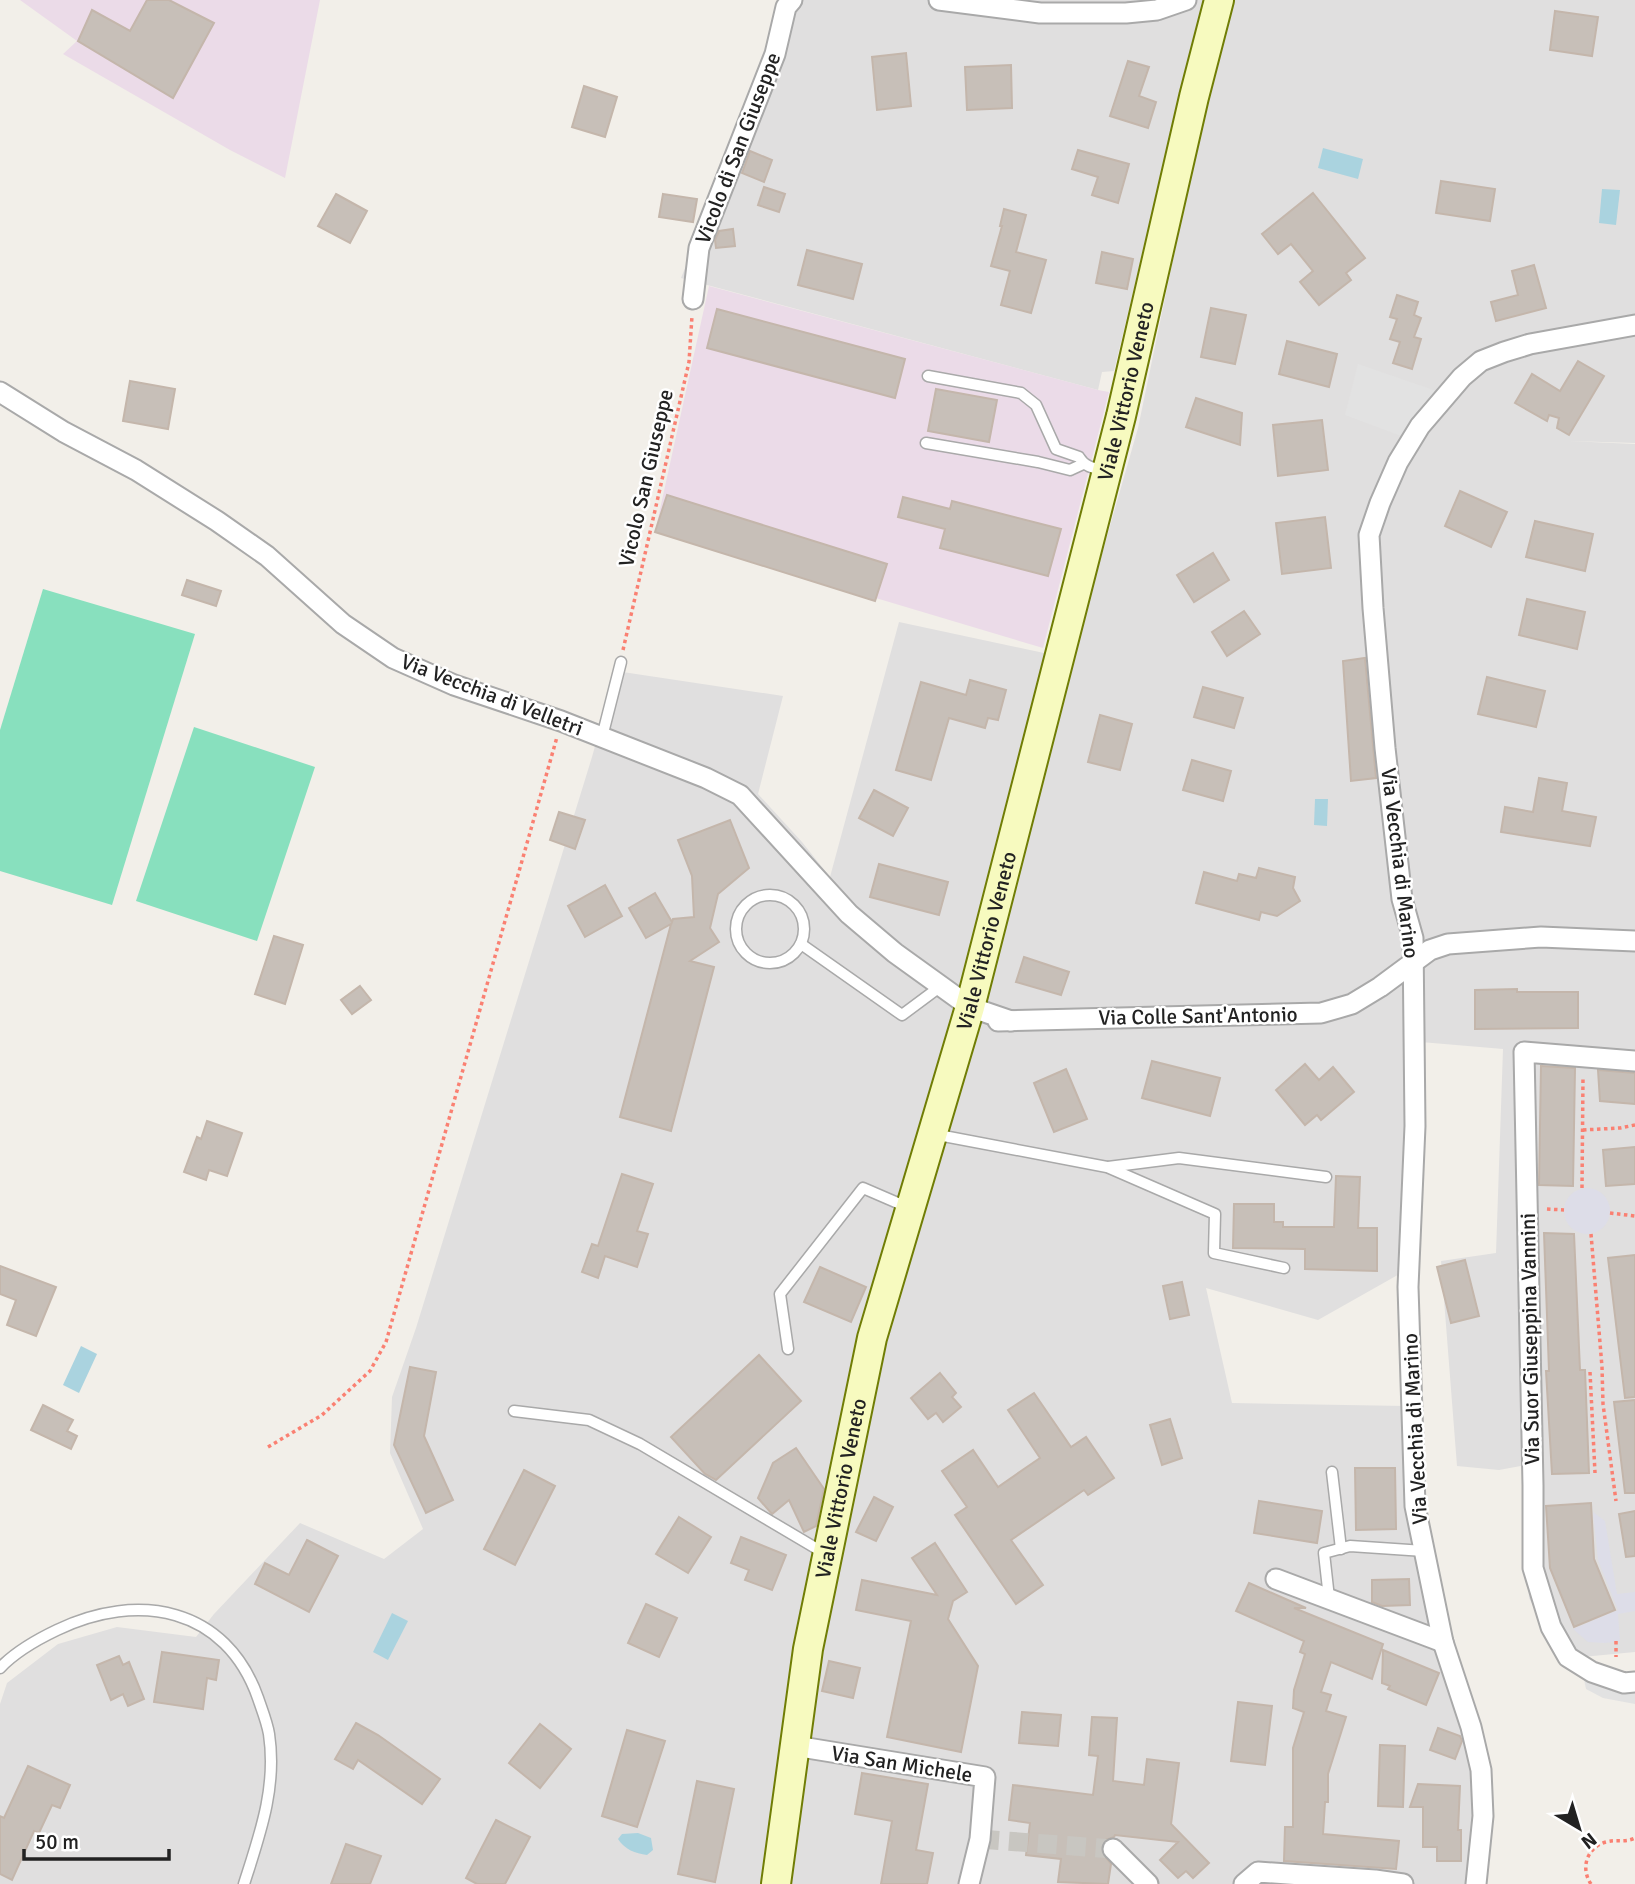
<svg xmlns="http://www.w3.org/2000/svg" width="1635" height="1884" font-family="Signika,sans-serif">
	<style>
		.residential { fill: #e0dfdf }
		.industrial { fill: #ebdbe8 }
		.pitch { fill: #88e0be }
		.parking { fill: #e2e2e2 }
		.plaza { fill: #dddde8 }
		.water { fill: #aad3df }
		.building { fill: #c7bfb8; stroke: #c4b6ab; stroke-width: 2 }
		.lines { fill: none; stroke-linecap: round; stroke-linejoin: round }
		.street-tunnel { stroke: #c8c6c1; stroke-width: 19; stroke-dasharray: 19 10; stroke-linecap: butt }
		.lane-casing { stroke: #a9a9a9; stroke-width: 13 }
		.street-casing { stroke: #a9a9a9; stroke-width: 23 }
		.secondary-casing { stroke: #707d05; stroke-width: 32 }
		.path { stroke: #fa8072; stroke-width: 3.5; stroke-dasharray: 3.5 3.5; stroke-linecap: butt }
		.lane { stroke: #fff; stroke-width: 10 }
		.street { stroke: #fff; stroke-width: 19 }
		.secondary { stroke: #f7fabf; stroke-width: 28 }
		.labels { text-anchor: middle; stroke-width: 5; stroke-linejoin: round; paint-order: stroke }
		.street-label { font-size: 21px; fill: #222; stroke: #fff }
	</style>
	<rect width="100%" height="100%" fill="#f2efe9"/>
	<!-- residential -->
	<g class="residential">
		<path d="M783,0H1203L1114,371L1102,372L1098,390L681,278L756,93Z"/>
		<path d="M1227,0H1635V443L1569,441L1635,444V1652L1561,1659L1529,1598L1523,1508L1526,1465L1499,1470L1457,1466L1441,1261L1496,1253L1503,1049L1409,1041L1403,1272L1318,1320L1206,1288L1232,1403L1406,1406L1411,1505L1476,1753V1884H0V1704L7,1683L58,1644L117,1627L196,1637L214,1614L300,1523L384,1559L423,1529L390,1453L392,1397L416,1328L592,757L616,671L783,696L758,794L802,842L830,877L899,622L1072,659L1138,428Z"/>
	</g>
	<!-- industrial -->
	<g class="industrial">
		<path d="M20,0H320L285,178L230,150L63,54L77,41Z"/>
		<path d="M709,286L1098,390L1109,392L1043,648L655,532Z"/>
	</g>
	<!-- pitch -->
	<g class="pitch">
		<path d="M43,589L195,634L112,905L0,871V730Z"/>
		<path d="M194,727L315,767L257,941L136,901Z"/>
	</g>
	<!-- parking -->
	<g class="parking">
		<path d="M1358,364L1448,395L1412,440L1345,415Z"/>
		<path d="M1581,1665L1635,1682V1704L1603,1698L1586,1689Z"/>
	</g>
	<!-- plaza -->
	<g class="plaza">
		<circle cx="1587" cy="1211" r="23"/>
		<path d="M1593,1512L1605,1521L1617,1594L1635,1592V1611L1618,1614L1620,1641L1605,1643L1588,1642L1573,1629L1618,1610L1598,1560Z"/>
	</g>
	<!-- water -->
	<g class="water">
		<path d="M1323,148L1363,159L1358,179L1318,168Z"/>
		<path d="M1602,189L1620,190L1616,225L1599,223Z"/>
		<path d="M1315,799H1328L1327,826L1314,825Z"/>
		<path d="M81,1346L97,1354L79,1393L63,1385Z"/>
		<path d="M392,1613L408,1621L388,1660L373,1652Z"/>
		<path d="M638,1833L651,1838L653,1850L647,1855C635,1853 625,1850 618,1839L622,1834Z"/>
	</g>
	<!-- building -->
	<g class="building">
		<path d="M147,0H169L214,23L173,98L78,41L92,10L130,31Z"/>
		<path d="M1555,11L1598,17L1592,56L1550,50Z"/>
		<path d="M906,53L911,106L877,110L872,57Z"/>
		<path d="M1128,61L1149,67L1139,96L1156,102L1148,128L1110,116Z"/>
		<path d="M1011,65L1012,108L967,110L965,67Z"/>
		<path d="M584,86L617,97L605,137L572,127Z"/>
		<path d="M1078,150L1129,164L1118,203L1092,195L1098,177L1072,169Z"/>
		<path d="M750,151L772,160L764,182L742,173Z"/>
		<path d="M1441,181L1495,189L1490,221L1436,213Z"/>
		<path d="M764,187L785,194L779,212L758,205Z"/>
		<path d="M1313,193L1365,258L1346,273L1351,280L1319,305L1300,282L1313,271L1291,244L1278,254L1262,234Z"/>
		<path d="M336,194L367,211L350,243L318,226Z"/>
		<path d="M663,194L697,199L693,222L659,217Z"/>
		<path d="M1004,209L1026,215L1016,252L1046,260L1031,313L1001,305L1010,271L991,266L1002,226H1000Z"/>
		<path d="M733,229L735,246L716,248L715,240L719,231Z"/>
		<path d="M807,250L862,264L853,299L798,285Z"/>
		<path d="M1102,252L1133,259L1127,289L1096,283Z"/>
		<path d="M1534,265L1546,308L1496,321L1491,302L1518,295L1512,271Z"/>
		<path d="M1397,295L1418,302L1414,315L1421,318L1414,337L1421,339L1412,369L1393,363L1400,342L1390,339L1397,319L1390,317Z"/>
		<path d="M1211,308L1246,315L1235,364L1201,357Z"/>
		<path d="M717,309L905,359L895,398L707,348Z"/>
		<path d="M1287,341L1337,354L1329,387L1279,374Z"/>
		<path d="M1578,361L1604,376L1569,435L1557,428L1559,418L1549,415L1547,421L1515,403L1532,374L1560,391Z"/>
		<path d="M130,381L175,389L168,429L123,421Z"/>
		<path d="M936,389L997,400L989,442L928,431Z"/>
		<path d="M1196,398L1242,413L1240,445L1186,427Z"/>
		<path d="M1322,420L1328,470L1278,476L1273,425Z"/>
		<path d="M1460,491L1507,512L1491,547L1445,526Z"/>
		<path d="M667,495L887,564L875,601L655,532Z"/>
		<path d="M903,497L950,509L952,501L1061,529L1048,576L940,548L945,529L898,517Z"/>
		<path d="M1325,517L1331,568L1282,574L1276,523Z"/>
		<path d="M1535,521L1593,534L1585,571L1526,557Z"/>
		<path d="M1213,553L1229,580L1194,602L1177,575Z"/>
		<path d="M187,580L221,591L216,606L182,595Z"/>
		<path d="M1527,599L1585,612L1577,649L1519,635Z"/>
		<path d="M1244,611L1260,634L1227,656L1212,632Z"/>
		<path d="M1365,658L1376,778L1351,781L1343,661Z"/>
		<path d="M1487,677L1545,691L1536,727L1478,714Z"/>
		<path d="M970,680L1006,690L998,720L988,718L985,728L949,718L931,780L896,770L921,682L966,695Z"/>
		<path d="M1203,687L1243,698L1234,728L1194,717Z"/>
		<path d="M1100,715L1132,724L1120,770L1088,762Z"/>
		<path d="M1192,760L1231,771L1223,801L1183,790Z"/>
		<path d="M1539,778L1567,783L1562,811L1596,817L1590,846L1501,832L1505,807L1533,812Z"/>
		<path d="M874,790L908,808L893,836L859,818Z"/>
		<path d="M559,812L585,820L575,849L550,840Z"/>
		<path d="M730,820L749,868L718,894L710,928L719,942L690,961L714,967L671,1131L620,1117L671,924L646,938L629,908L655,893L672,922L673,919L694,917L692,876L678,840Z"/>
		<path d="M879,864L948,882L939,915L870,897Z"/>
		<path d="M1259,868L1295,877L1293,888L1300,901L1277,916L1261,912L1259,920L1196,903L1204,872L1237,881L1239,874L1256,878Z"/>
		<path d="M605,885L622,916L585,937L568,906Z"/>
		<path d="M274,936L303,945L285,1004L255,994Z"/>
		<path d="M1024,957L1069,972L1061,995L1016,982Z"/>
		<path d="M360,986L371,1000L352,1014L341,1000Z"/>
		<path d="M1517,989V992H1578V1028L1475,1029V990Z"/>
		<path d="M1152,1061L1220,1078L1210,1116L1142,1098Z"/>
		<path d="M1305,1064L1319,1080L1333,1067L1354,1092L1321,1120L1317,1115L1305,1125L1276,1090Z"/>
		<path d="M1541,1066L1575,1068L1573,1186L1539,1185Z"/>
		<path d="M1066,1069L1087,1119L1054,1132L1034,1083Z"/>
		<path d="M1598,1070L1635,1073V1104L1600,1101Z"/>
		<path d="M207,1121L242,1133L227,1176L209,1170L206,1180L184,1172L197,1137L201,1139Z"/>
		<path d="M1635,1147V1184L1606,1186L1603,1150Z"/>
		<path d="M622,1174L653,1184L637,1231L648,1234L637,1267L605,1256L598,1278L582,1272L592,1244L598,1246Z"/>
		<path d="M1336,1176L1360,1177L1358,1228H1377V1271L1305,1269V1249L1233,1248L1234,1204H1274V1222H1283V1227H1334Z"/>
		<path d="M1544,1233L1574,1234L1580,1370H1585L1589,1473L1552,1474L1546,1371H1549Z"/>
		<path d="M1635,1255V1397L1625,1398L1608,1258Z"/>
		<path d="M1465,1260L1479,1316L1451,1323L1437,1267Z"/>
		<path d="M0,1266L56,1287L36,1336L7,1325L16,1300L0,1294Z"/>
		<path d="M820,1267L866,1287L851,1322L804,1302Z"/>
		<path d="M1182,1282L1189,1315L1170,1319L1163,1286Z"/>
		<path d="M759,1355L801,1401L716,1480L705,1474L671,1437Z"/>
		<path d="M410,1367L436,1372L424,1436L453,1500L426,1513L394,1445Z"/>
		<path d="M940,1373L956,1393L952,1397L961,1407L943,1422L936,1413L928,1419L911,1398Z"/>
		<path d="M1034,1393L1071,1447L1086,1437L1114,1478L1088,1495L1084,1490L1011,1540L1043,1585L1016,1604L955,1515L967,1507L942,1471L973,1450L998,1487L1040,1458L1008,1410Z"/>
		<path d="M1635,1400V1493H1625L1614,1402Z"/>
		<path d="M43,1405L73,1420L67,1431L77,1436L71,1449L31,1430Z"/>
		<path d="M1170,1419L1182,1458L1162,1465L1150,1425Z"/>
		<path d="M796,1448L824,1489L816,1526L804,1532L789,1500L772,1514L758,1498L773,1463Z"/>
		<path d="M1355,1468H1395L1396,1529L1356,1530Z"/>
		<path d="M524,1470L555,1486L515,1565L484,1549Z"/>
		<path d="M874,1497L893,1507L876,1541L856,1532Z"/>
		<path d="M1259,1501L1322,1511L1317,1543L1254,1533Z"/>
		<path d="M1591,1503L1594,1559L1615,1610L1574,1627L1550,1568L1546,1506Z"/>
		<path d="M1635,1511V1556L1626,1557L1619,1514Z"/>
		<path d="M679,1517L711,1537L688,1573L656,1554Z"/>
		<path d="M741,1537L786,1555L772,1590L745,1580L749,1570L731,1563Z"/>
		<path d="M307,1540L338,1556L309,1612L255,1584L265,1563L289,1575Z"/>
		<path d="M935,1543L967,1592L953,1601L948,1619L978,1666L961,1752L887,1737L911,1621L856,1610L862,1580L937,1595L912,1558Z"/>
		<path d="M1409,1579L1410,1605L1382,1606L1372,1602V1580Z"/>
		<path d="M1249,1583L1306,1608H1294L1383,1644L1372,1679L1331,1662L1321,1692L1331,1695L1326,1711L1346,1717L1328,1774V1802H1325L1323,1834L1399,1841L1396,1869L1284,1861L1285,1827H1293V1748L1304,1712L1293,1708L1294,1690L1305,1654L1300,1652L1304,1641L1236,1611Z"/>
		<path d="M646,1604L677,1618L659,1657L628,1643Z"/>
		<path d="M1383,1650L1439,1673L1426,1705L1388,1689L1390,1686L1382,1683Z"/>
		<path d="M162,1652L219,1660L216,1680L207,1678L203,1709L154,1702Z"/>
		<path d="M119,1656L123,1665L129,1662L144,1699L128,1706L123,1694L111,1700L97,1665Z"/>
		<path d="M829,1661L860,1668L853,1698L822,1691Z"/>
		<path d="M1238,1702L1272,1706L1265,1765L1231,1761Z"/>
		<path d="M1022,1712L1061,1715L1058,1746L1019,1743Z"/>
		<path d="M1092,1717L1117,1718L1113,1781L1144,1785L1147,1759L1179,1763L1171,1824L1209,1863L1193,1878L1186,1871L1178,1878L1160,1860L1178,1842L1115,1835L1114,1837L1105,1840L1101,1845V1851L1111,1864L1108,1884L1058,1882L1061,1859L1026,1855L1030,1823L1009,1820L1013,1785L1093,1795L1098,1756L1089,1755Z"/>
		<path d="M356,1723L378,1735L440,1779L422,1804L358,1760L353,1769L335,1759Z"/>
		<path d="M540,1724L571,1749L540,1788L509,1763Z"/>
		<path d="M1438,1728L1460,1736L1462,1741L1455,1759L1430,1750Z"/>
		<path d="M627,1730L665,1741L637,1827L602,1816Z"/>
		<path d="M1380,1745L1405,1746L1403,1807L1378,1806Z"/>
		<path d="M28,1766L70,1785L60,1808L52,1805L39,1833L34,1831L12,1880L0,1874V1816L4,1818Z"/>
		<path d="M862,1773L928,1784L916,1850L933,1853L927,1884H881L892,1821L855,1814Z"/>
		<path d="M697,1781L734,1789L715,1882L678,1874Z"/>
		<path d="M1418,1784L1460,1786L1458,1830H1461V1861H1437V1847H1423V1807H1410Z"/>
		<path d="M496,1820L530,1837L505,1884H477L466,1878Z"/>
		<path d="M346,1844L381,1856L370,1884H331Z"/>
	</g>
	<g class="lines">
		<!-- street-tunnel -->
		<path class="street-tunnel" d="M980,1839L1113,1849"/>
		<defs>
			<g id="lane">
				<path d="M928,376L1021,393L1036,405L1056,449L1079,457C1085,467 1093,468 1104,470"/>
				<path d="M926,443L1038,462L1070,470L1083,464"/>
				<path d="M602,737L621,662"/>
				<circle cx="770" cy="929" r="34"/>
				<path d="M801,944L902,1015L941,986"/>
				<path d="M933,1134L1107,1167L1215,1214L1214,1253L1284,1268"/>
				<path d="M1108,1167L1179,1158L1326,1177"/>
				<path d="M788,1349L780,1294L863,1188L907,1207"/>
				<path d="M514,1411L589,1420L640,1444L824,1553"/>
				<path d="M1332,1472L1341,1549"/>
				<path d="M1329,1598L1324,1553L1350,1546L1424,1551"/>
				<path d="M0,1668C16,1651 36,1640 57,1630C138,1591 226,1607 258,1698C262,1710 267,1722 269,1734C277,1787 260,1834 244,1884"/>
			</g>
			<g id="street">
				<path d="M939,0L1040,13H1126L1157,10L1186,0"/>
				<path d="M693,299L699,248L775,54L786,7L792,0"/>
				<path d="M0,392L64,432L136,470L217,521L267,556L343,624L393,658L454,685L561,721L706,778L740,795L849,914L895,953L970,1007L1011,1021"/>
				<path d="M998,1021L1321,1013L1352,1004L1380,987L1430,950L1448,944L1541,937L1635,941"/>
				<path d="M1635,1061L1524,1052L1533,1485V1568L1551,1627L1568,1657L1592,1672L1624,1683L1635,1682"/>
				<path d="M1276,1579L1443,1642"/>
				<path d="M795,1746L985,1777L980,1839L969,1884"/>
				<path d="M1113,1849L1148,1884"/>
				<path d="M1244,1884L1258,1872L1375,1880L1403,1884"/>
				<path d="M1476,1884L1483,1816L1481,1770L1471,1727L1443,1642L1415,1506L1408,1287L1415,1126L1413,938L1402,899L1385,748L1373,608L1369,535L1380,503L1398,462L1420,426L1462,377L1481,361L1504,352L1530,344L1635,325"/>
			</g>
			<g id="secondary">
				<path id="s1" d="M776,1884L808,1649L872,1338L970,1007L1121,416L1194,97L1219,0"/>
			</g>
		</defs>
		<!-- lane casing -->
		<use href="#lane" class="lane-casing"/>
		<!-- street casing -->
		<use href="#street" class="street-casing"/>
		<!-- secondary casing -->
		<use href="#secondary" class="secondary-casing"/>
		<!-- path -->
		<g class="path">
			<path d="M623,650L689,362L692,316"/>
			<path d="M1583,1130L1620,1128L1635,1125"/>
			<path d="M1582,1188L1583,1077"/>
			<path d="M1547,1209L1564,1210"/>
			<path d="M1610,1213L1635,1216"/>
			<path d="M1591,1234L1602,1367L1603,1404L1616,1501"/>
			<path d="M1590,1372L1595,1473"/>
			<path d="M268,1447L322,1415L370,1371L386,1342L557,737"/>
			<path d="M1616,1641V1657"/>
			<path d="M1591,1884C1580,1868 1587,1847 1606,1842C1617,1839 1625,1843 1635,1838"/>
		</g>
		<!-- lane -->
		<use href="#lane" class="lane"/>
		<!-- street -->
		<use href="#street" class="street"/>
		<!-- secondary -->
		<use href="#secondary" class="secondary"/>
	</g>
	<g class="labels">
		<!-- street labels -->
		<g class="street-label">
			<text transform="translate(738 148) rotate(-69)" y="7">Vicolo di San Giuseppe</text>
			<text dy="7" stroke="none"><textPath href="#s1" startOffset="1535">Viale Vittorio Veneto</textPath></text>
			<text transform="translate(646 478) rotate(-77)" y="7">Vicolo San Giuseppe</text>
			<text transform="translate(492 695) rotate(21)" y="7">Via Vecchia di Velletri</text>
			<text transform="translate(1400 863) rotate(83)" y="7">Via Vecchia di Marino</text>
			<text dy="7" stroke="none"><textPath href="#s1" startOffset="968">Viale Vittorio Veneto</textPath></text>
			<text transform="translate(1198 1016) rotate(-1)" y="7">Via Colle Sant'Antonio</text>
			<text transform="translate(1530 1339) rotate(-91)" y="7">Via Suor Giuseppina Vannini</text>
			<text transform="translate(1415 1429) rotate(-93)" y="7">Via Vecchia di Marino</text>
			<text dy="7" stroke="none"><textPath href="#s1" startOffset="401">Viale Vittorio Veneto</textPath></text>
			<text transform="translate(902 1764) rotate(9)" y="7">Via San Michele</text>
		</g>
	</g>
	<!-- north arrow -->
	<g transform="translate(1579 1828) rotate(142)" stroke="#ffffff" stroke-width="5" paint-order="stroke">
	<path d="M0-5L12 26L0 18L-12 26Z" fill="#222222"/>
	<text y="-10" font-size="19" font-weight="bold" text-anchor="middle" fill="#222222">N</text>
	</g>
	<!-- scale -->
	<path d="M24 1849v10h145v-10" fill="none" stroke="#222222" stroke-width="3.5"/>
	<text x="35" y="1849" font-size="21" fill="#222222" stroke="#ffffff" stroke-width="5" paint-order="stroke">50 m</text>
</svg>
